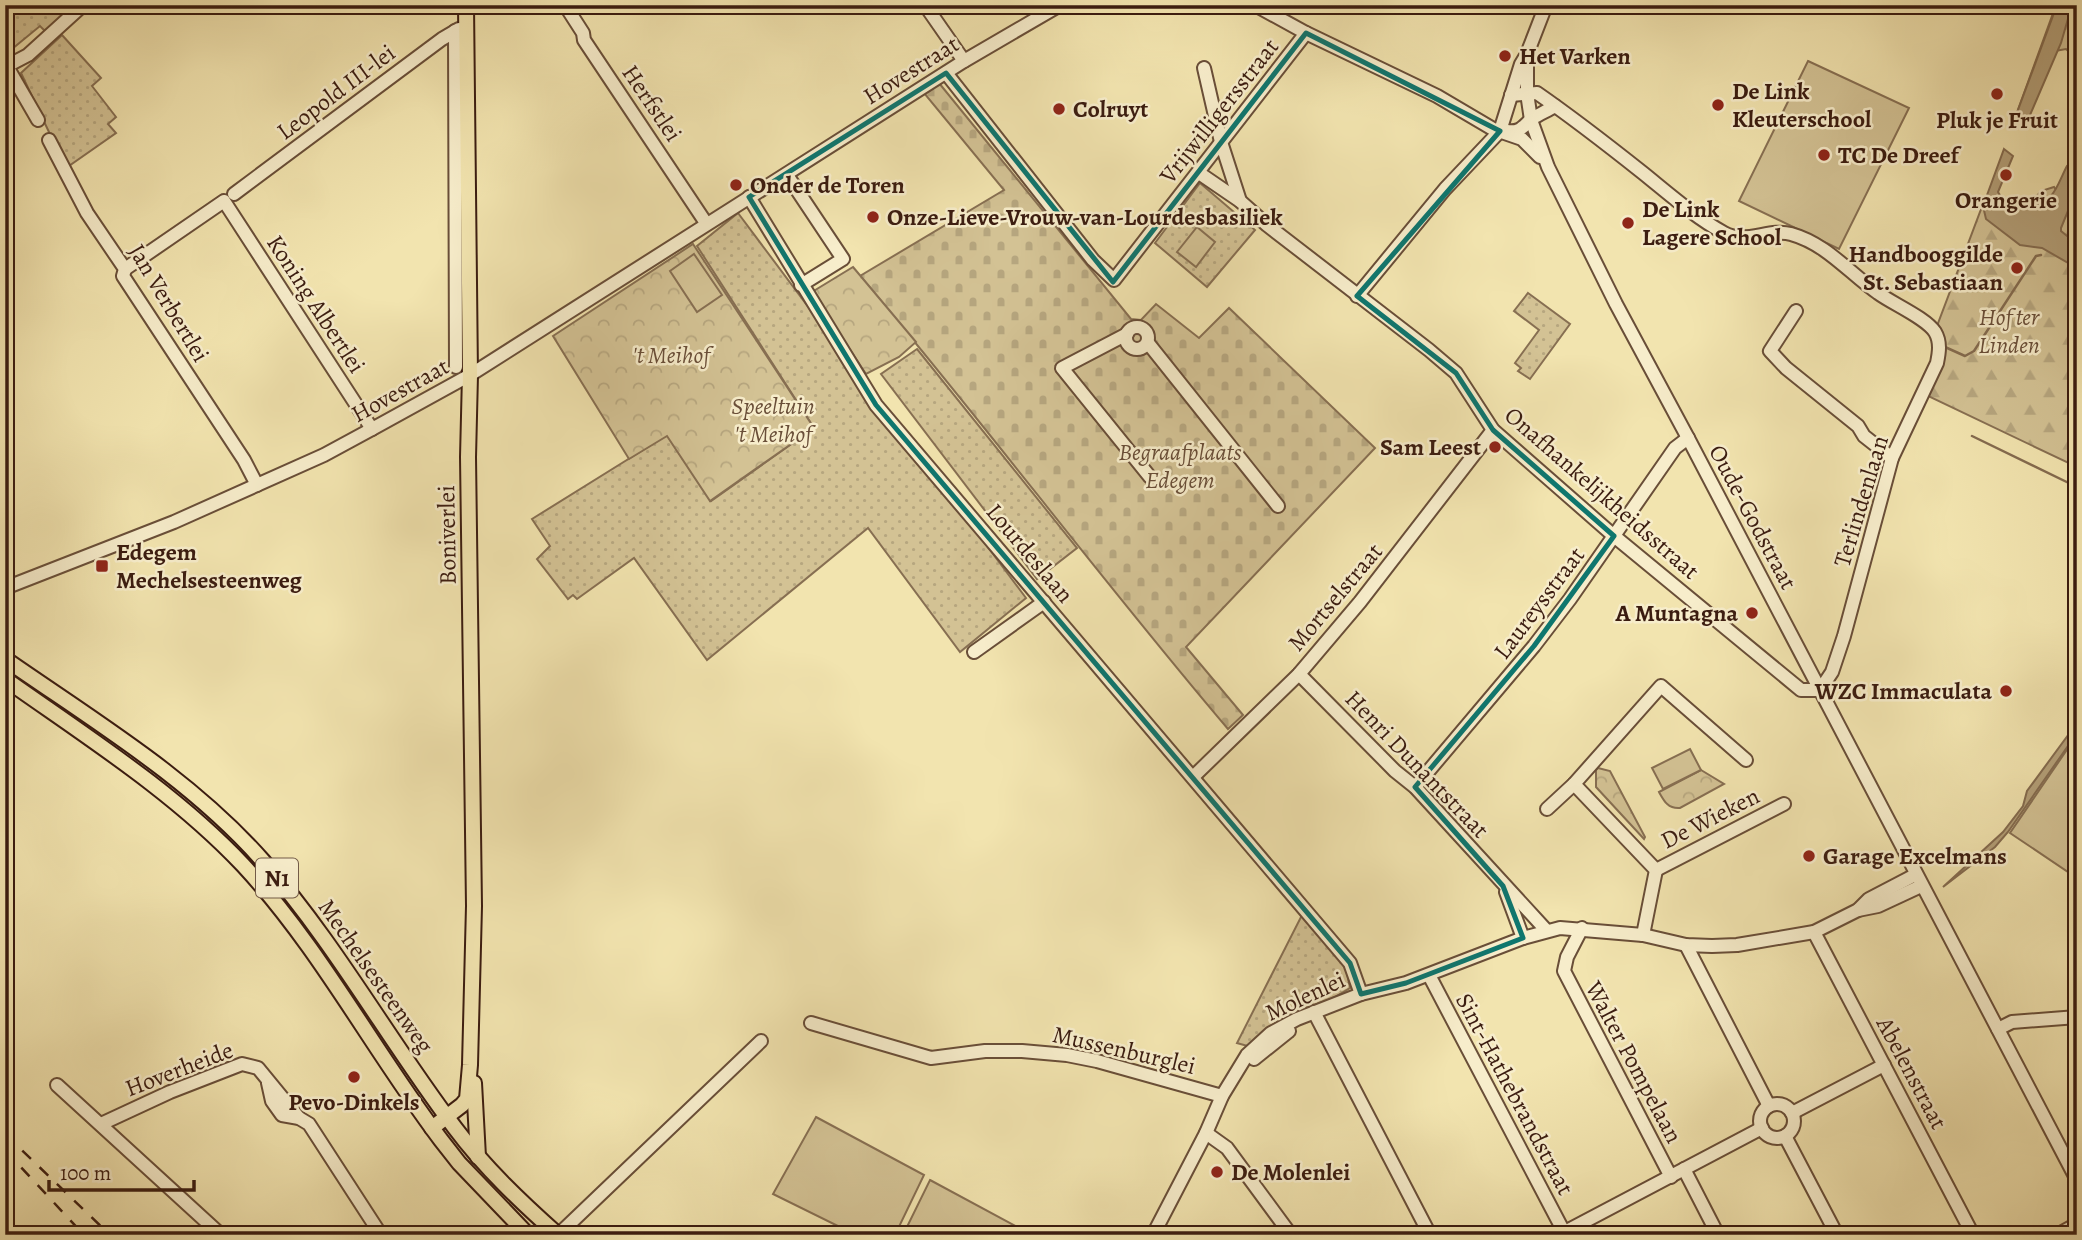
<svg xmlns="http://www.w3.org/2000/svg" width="2082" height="1240" font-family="Alegreya,serif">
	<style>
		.grass { fill: url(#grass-dots); stroke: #876f52; stroke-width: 2 }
		.forest { fill: url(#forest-firs); stroke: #876f52; stroke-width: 2 }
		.cemetery { fill: url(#cemetery-stones); stroke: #876f52; stroke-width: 2 }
		.park { fill: url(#park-crowns); stroke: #876f52; stroke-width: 2 }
		.pitch { fill: #d3c294; stroke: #876f52; stroke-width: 2 }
		.water { fill: #b4a079; stroke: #846b4f; stroke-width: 2 }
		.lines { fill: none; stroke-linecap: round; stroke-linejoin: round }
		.stream { stroke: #846b4f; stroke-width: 2.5 }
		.minor-casing { stroke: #694e38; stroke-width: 16 }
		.major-casing { stroke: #3b1c10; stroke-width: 18 }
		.minor { stroke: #f7edcb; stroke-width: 12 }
		.major { stroke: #f2e4af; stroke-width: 14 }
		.rail { stroke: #3b1c10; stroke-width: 2.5; stroke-dasharray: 12 12; stroke-linecap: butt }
		.marked { fill: none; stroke: #0f766e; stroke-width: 5; stroke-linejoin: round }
		.poi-dot { fill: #8f2418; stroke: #f7edcb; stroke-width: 2.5 }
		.labels { text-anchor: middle; stroke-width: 5; stroke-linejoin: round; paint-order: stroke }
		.shield { fill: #f7edcb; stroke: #735b48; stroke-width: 2 }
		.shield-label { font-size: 23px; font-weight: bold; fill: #3b1c10 }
		.poi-label { font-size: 24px; font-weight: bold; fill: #3b1c10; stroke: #f7edcb; text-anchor: start }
		.street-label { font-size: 24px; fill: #3b1c10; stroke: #f7edcb }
		.park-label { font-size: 24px; font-style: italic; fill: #694e38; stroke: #f7edcb }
	</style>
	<defs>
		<pattern id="grass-dots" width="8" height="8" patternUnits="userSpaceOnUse" patternTransform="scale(1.75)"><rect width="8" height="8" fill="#d3c294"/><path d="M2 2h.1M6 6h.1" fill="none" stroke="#b6a67f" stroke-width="1.8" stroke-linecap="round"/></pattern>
		<pattern id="forest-firs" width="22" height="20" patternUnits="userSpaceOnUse" patternTransform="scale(1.75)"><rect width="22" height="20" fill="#d3c294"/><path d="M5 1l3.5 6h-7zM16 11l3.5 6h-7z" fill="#b6a67f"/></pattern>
		<pattern id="cemetery-stones" width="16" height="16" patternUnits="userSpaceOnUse" patternTransform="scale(1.75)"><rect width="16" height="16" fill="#d3c294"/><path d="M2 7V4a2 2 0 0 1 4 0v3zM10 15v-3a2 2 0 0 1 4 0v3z" fill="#b6a67f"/></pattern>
		<pattern id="park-crowns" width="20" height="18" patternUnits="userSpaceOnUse" patternTransform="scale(1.75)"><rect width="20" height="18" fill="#d3c294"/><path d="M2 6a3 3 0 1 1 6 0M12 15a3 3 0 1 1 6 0" fill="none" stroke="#b6a67f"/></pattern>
	</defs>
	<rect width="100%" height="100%" fill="#f2e4af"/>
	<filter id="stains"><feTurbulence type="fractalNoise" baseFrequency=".00286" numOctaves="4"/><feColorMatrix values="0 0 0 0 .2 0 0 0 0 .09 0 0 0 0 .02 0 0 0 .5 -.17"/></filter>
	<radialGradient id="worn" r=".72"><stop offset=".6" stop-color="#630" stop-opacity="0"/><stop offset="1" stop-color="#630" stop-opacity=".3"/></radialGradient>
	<!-- grass -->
	<g class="grass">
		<path d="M30,5H77L47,33L40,26L12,49L5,38V20Z"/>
		<path d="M62,35L101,78L92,86L116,117L108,124L116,133L66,168L21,73Z"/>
		<path d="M1200,183L1255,230L1207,287L1155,243Z"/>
		<path d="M738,213L1026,598L960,652L868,528L707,660L634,558L577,599L573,595L568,599L537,559L550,546L532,519L667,435L711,501L814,428L697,246Z"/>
		<path d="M1528,293L1570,324L1530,379L1518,371L1521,368L1515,363L1539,330L1514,311Z"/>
		<path d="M917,349L1077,548L1037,579L881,374Z"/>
		<path d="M1303,913L1346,968L1350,988L1251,1047L1237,1043Z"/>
	</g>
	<!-- forest -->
	<g class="forest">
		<path d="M2056,5H2077V59L2066,49L2055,51L2024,122L2017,123L2015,118Z"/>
		<path d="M2077,181C2077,188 2078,198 2077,205C2073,220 2064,228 2077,243V467L1928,396L1937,326L1983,204L2014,201L2027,208L2041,191L2054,187L2065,202Z"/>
	</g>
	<!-- cemetery -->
	<path class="cemetery" d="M939,83L1131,319L1141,320L1156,304L1199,338L1229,308L1375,448L1186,647L1243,715L1228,729C1102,581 985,424 860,276L1004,190L924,93Z"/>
	<!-- park -->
	<g class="park">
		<path d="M693,244L814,428L710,501L667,436L629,459L553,336Z"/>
		<path d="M853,267L916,342L899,357L866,374L812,292Z"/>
		<path d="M1598,768L1610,771L1645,837L1644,839L1596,787V770Z"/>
		<path d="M1701,770L1724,784L1680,808C1668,809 1664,801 1659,792Z"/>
	</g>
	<!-- pitch -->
	<g class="pitch">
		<path d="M1808,61L1909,108L1839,249L1739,201Z"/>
		<path d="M1197,227L1215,242L1196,267L1177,252Z"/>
		<path d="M694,254L722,295L697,312L670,271Z"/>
		<path d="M2077,735V878L2010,833Z"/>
		<path d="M1690,749L1701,770L1663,789L1652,768Z"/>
		<path d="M816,1117L924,1175L895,1235H856L773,1194Z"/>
		<path d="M930,1180L1032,1235H903Z"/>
	</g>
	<!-- water -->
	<g class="water">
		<path d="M2057,5H2072L2061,43L2027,122L2017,123L2015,118Z"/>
		<path d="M2004,149L2013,156L1998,192C2008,210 2037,212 2051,196C2058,188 2062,175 2067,166L2077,171V189L2061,228V231L2077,244V268L2042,248L2020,245L1986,219L1983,206Z"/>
		<path d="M2077,723V733L2008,832L1995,847L1943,887L2003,832L2023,806L2027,791Z"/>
	</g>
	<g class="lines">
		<!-- stream -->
		<g class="stream">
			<path d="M1945,347L1965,356L1974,351L2036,256L2041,255"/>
			<path d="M1972,436L2077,487"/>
		</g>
		<defs>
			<g id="minor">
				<path d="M565,5L583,33L584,40L706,223"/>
				<path d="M925,5L964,61"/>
				<path d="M1255,5L1306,33L1437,96L1493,129L1522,139L1540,157"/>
				<path d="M455,31L456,367"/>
				<path d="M1527,54V93L1531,120L1548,167L1616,304L1688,438L2077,1180"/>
				<path d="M5,63L38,120"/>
				<path d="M7,66L28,55L83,5"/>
				<path d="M1204,68L1221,142L1240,201"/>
				<path d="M946,73L1093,260L1114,280L1306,33"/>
				<path d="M1511,95L1537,93C1573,118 1609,146 1643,173C1669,194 1695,217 1724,233C1745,245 1769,228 1791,234C1827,244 1849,273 1878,293C1893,304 1926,318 1935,332C1941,342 1939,353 1937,363L1892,458L1844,636L1832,672L1820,690"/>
				<path d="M1507,131C1521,133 1523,126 1533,118C1540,114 1548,110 1555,106"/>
				<path d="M49,140L87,213L125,269L123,276L244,460L257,485"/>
				<path d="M1199,173L1240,201L1267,225L1429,350L1456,373L1493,430L1614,536L1801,690H1820"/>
				<path d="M787,175L843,259L801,285"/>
				<path d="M234,194L442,39L459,29"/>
				<path d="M749,197L876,405L1350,963L1361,994"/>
				<path d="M125,269L224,201L372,429"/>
				<path d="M1357,296L1445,189L1500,131L1521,64L1527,54L1546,5"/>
				<path d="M1796,311L1770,351L1786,368L1858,426L1864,436L1892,458"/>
				<circle cx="1137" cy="338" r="11"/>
				<path d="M1127,334L1062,368L1150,477"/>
				<path d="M1148,343L1278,506"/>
				<path d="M5,588L174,522L324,455L372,429L470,375L964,61L1060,5"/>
				<path d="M974,652L1044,602"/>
				<path d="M1299,674L1395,771L1415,787L1546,930"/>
				<path d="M1193,777L1299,674L1360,602L1493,430"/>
				<path d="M1415,787L1534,646L1570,599L1675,448L1688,438"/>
				<path d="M1547,809L1574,784"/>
				<path d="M1656,870L1784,804"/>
				<path d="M1506,892L1523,938"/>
				<path d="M1858,910L1878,906L1921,886"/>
				<path d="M1582,928L1567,957L1564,971L1671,1177"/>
				<path d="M1814,932L1973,1235"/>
				<path d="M1643,935L1656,870L1574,784L1661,686L1746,760"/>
				<path d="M1686,945L1769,1106"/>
				<path d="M1429,975L1564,1232"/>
				<path d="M1314,1012L1430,1235"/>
				<path d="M811,1023L931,1058L985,1051H1022L1067,1055L1097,1061L1222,1096"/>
				<path d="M1998,1029L2012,1022L2077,1017"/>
				<path d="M1254,1059L1289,1031"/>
				<path d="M268,1083L272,1101L282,1115L299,1118L309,1124L381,1235"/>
				<path d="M57,1085L221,1235"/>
				<circle cx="1777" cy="1121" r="17"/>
				<path d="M1792,1113L1884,1065"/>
				<path d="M101,1124L170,1092L242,1064L258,1068L299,1118"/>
				<path d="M1206,1133L1227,1148L1291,1235"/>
				<path d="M1785,1136L1837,1235"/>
				<path d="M1684,1169L1718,1235"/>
				<path d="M558,1235L761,1041"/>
				<path d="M1153,1235L1206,1133L1222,1096L1247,1055L1271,1033L1297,1019L1361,994L1406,983L1523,938L1560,928L1643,935L1686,945L1712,946L1737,945L1814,932L1858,910L1869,899L1915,875"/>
				<path d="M1559,1235L1762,1128"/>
				<path d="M2057,1235L2077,1224"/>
			</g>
			<g id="major">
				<path d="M5,659C94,721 191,779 263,861C336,944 389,1041 455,1128C485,1168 521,1202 558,1235"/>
				<path d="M5,679C87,737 174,792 243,865C320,948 373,1050 441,1140L459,1163L528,1235"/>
				<path d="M474,1083L478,1157"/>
				<path d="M432,1128L462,1105L467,1099L470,1065L474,906L468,457L470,375L466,5"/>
			</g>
		</defs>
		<!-- minor casing -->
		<use href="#minor" class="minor-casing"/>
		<!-- major casing -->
		<use href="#major" class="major-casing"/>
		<!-- minor -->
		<use href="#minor" class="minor"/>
		<!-- major -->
		<use href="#major" class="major"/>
		<!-- rail -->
		<g class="rail">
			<path d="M5,1134L110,1235"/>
			<path d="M5,1150L84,1235"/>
		</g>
	</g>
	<!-- marked area -->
	<path class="marked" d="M1306,33L1500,131L1357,296L1456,373L1493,430L1614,536L1534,646L1415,787L1503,886L1523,938L1406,983L1361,994L1350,963L876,405L749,197L946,73L1113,282Z"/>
	<!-- markers -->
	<g class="poi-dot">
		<circle cx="1505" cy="56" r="7"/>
		<circle cx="1997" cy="94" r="7"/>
		<circle cx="1718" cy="105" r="7"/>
		<circle cx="1059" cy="109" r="7"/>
		<circle cx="1824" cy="155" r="7"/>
		<circle cx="2006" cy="175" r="7"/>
		<circle cx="736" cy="185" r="7"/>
		<circle cx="873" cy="217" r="7"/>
		<circle cx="1628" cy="223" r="7"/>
		<circle cx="2017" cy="268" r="7"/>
		<circle cx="1495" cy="447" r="7"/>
		<rect x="95" y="559" width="14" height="14" rx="3.5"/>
		<circle cx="1752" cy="613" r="7"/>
		<circle cx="2006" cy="691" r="7"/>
		<circle cx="1809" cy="856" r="7"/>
		<circle cx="354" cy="1077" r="7"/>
		<circle cx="1217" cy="1172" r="7"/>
	</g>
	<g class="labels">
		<!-- shield labels -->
		<rect class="shield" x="256" y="858.5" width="42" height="39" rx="5"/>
		<g class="shield-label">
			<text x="277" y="886">N1</text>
		</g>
		<!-- poi labels -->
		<g class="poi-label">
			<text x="1519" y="64">Het Varken</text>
			<text x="1732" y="99">De Link<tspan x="1732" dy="28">Kleuterschool</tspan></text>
			<text x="1073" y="117">Colruyt</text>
			<text x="1997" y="128" text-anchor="middle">Pluk je Fruit</text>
			<text x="1838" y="163">TC De Dreef</text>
			<text x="750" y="193">Onder de Toren</text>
			<text x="2006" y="208" text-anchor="middle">Orangerie</text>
			<text x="1642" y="217">De Link<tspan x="1642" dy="28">Lagere School</tspan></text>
			<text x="887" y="225">Onze-Lieve-Vrouw-van-Lourdesbasiliek</text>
			<text x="2003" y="262" text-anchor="end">Handbooggilde<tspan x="2003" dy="28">St. Sebastiaan</tspan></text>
			<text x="1481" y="455" text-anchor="end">Sam Leest</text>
			<text x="116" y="560">Edegem<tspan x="116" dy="28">Mechelsesteenweg</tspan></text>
			<text x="1738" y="621" text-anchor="end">A Muntagna</text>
			<text x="1992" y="699" text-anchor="end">WZC Immaculata</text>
			<text x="1823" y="864">Garage Excelmans</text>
			<text x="354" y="1110" text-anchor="middle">Pevo-Dinkels</text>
			<text x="1231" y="1180">De Molenlei</text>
		</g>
		<!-- street labels -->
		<g class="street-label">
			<text transform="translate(911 70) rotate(-32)" y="8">Hovestraat</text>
			<text transform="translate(336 92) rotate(-37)" y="8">Leopold III-lei</text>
			<text transform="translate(652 103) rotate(56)" y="8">Herfstlei</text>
			<text transform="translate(1219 111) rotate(-52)" y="8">Vrijwilligersstraat</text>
			<text transform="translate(169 303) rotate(59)" y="8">Jan Verbertlei</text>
			<text transform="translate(316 304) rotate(57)" y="8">Koning Albertlei</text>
			<text transform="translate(400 390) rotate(-29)" y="8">Hovestraat</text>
			<text transform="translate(1602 493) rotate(41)" y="8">Onafhankelijkheidsstraat</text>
			<text transform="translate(1861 501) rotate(-73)" y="8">Terlindenlaan</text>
			<text transform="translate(1753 517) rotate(62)" y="8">Oude-Godstraat</text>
			<text transform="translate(447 535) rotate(-91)" y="8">Boniverlei</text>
			<text transform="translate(1030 553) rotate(50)" y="8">Lourdeslaan</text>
			<text transform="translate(1335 597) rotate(-50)" y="8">Mortselstraat</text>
			<text transform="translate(1539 603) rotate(-53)" y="8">Laureysstraat</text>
			<text transform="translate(1417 764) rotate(46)" y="8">Henri Dunantstraat</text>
			<text transform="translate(1710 818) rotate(-27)" y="8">De Wieken</text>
			<text transform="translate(376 976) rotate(55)" y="8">Mechelsesteenweg</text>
			<text transform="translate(1305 996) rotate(-25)" y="8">Molenlei</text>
			<text transform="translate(1124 1050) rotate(13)" y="8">Mussenburglei</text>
			<text transform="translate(1634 1062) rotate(62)" y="8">Walter Pompelaan</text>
			<text transform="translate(179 1069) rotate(-21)" y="8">Hoverheide</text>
			<text transform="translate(1912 1073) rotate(62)" y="8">Abelenstraat</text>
			<text transform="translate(1515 1094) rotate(62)" y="8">Sint-Hathebrandstraat</text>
		</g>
		<!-- park labels -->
		<g class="park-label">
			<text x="2009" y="325">Hof ter<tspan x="2009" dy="28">Linden</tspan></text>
			<text x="671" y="363">'t Meihof</text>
			<text x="773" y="414">Speeltuin<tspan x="773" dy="28">'t Meihof</tspan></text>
			<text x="1180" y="460">Begraafplaats<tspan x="1180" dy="28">Edegem</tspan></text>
		</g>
	</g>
	<!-- margin -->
	<rect width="2082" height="1240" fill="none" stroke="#f2e4af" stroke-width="28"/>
	<rect x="7" y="7" width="2068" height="1226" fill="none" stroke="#3b1c10" stroke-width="3.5"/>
	<rect x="14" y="14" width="2054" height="1212" fill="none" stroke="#3b1c10" stroke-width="2"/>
	<!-- scale -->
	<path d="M49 1180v10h145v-10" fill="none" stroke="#3b1c10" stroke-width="3.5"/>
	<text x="60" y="1180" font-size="21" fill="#3b1c10" stroke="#f7edcb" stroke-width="5" paint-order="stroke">100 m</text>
	<rect width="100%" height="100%" filter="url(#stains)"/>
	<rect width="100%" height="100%" fill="url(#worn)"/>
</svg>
